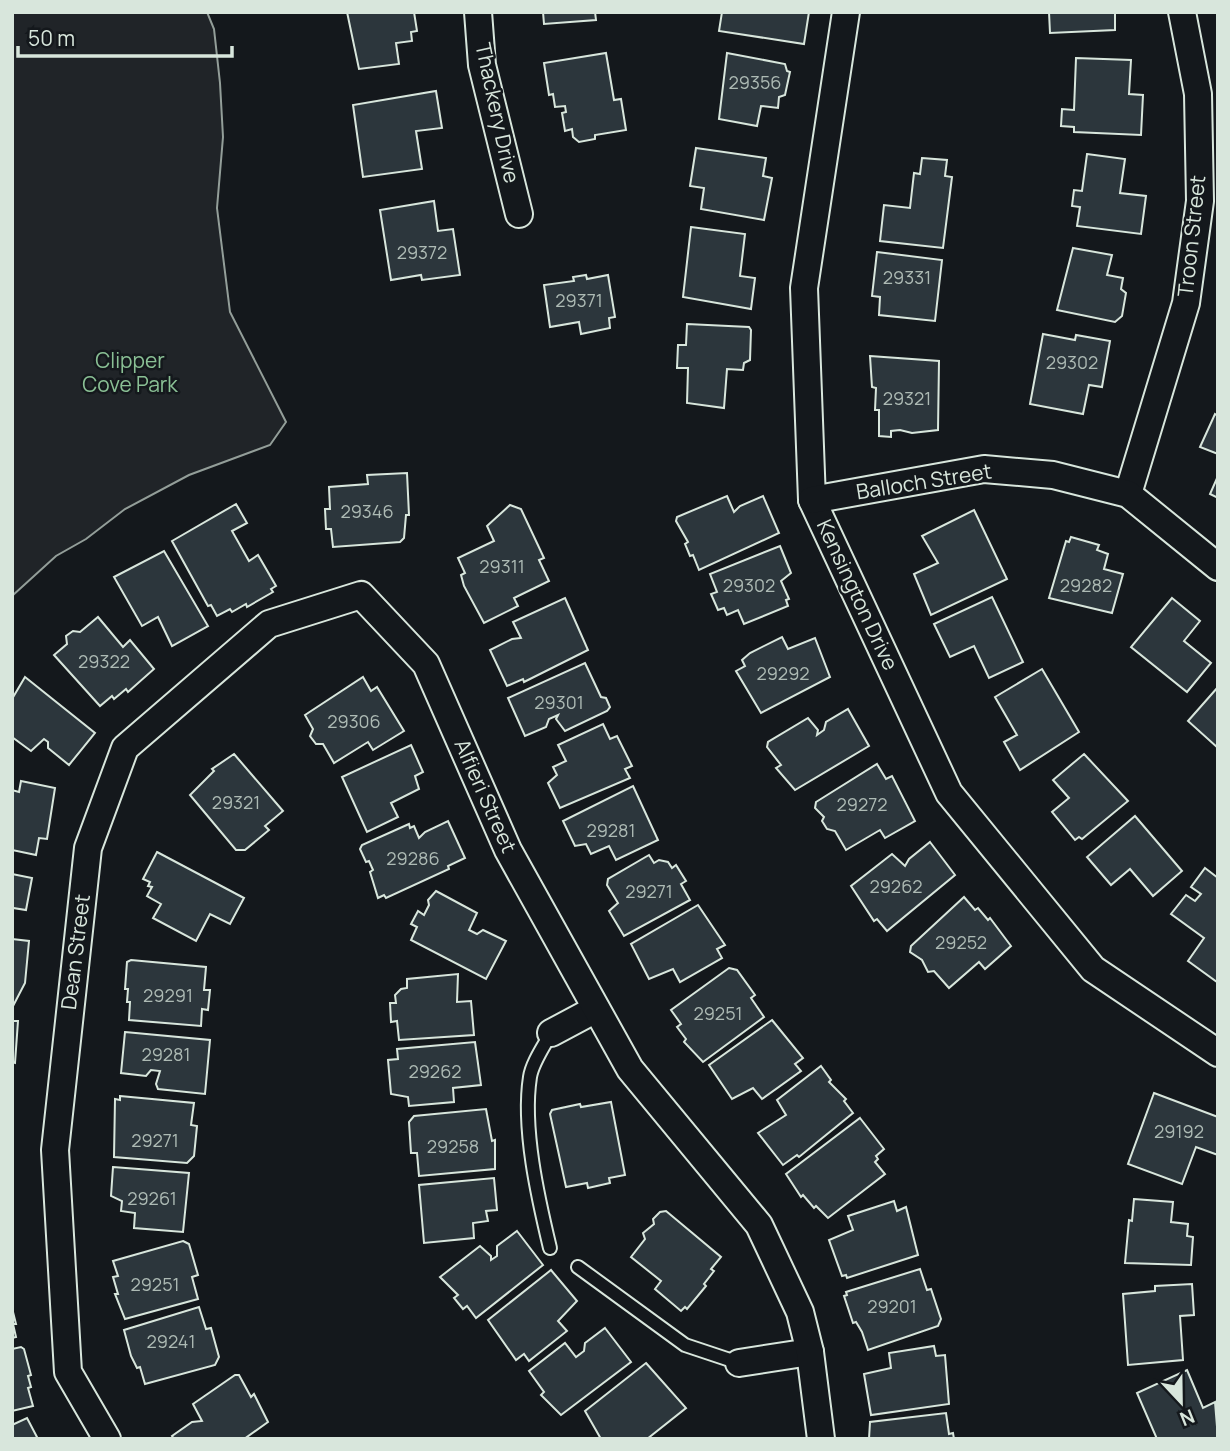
<svg xmlns="http://www.w3.org/2000/svg" width="1230" height="1451" font-family="Manrope,sans-serif">
	<style>
		.green { fill: #202428; stroke: #939e99; stroke-width: 2 }
		.building { fill: #2c363c; stroke: #d8e6dc; stroke-width: 2 }
		.lines { fill: none; stroke-linecap: round; stroke-linejoin: round }
		.lane-casing { stroke: #d8e6dc; stroke-width: 16 }
		.street-casing { stroke: #d8e6dc; stroke-width: 30 }
		.lane { stroke: #14181c; stroke-width: 12 }
		.street { stroke: #14181c; stroke-width: 26 }
		.labels { text-anchor: middle; stroke-width: 5; stroke-linejoin: round; paint-order: stroke }
		.number-label { font-size: 18px; fill: #adbab4 }
		.street-label { font-size: 21px; fill: #d8e6dc; stroke: #14181c }
		.park-label { font-size: 21px; fill: #8ac095; stroke: #14181c }
	</style>
	<rect width="100%" height="100%" fill="#14181c"/>
	<!-- green -->
	<path class="green" d="M12,12H207L214,29L220,83L223,137L217,208L230,312L286,422L270,445L189,475L125,509L86,539L56,556L12,596Z"/>
	<!-- building -->
	<g class="building">
		<path d="M347,12H414L417,31L411,32L412,41L396,43L399,64L359,69Z"/>
		<path d="M543,12H595L596,20L544,24Z"/>
		<path d="M722,12H809L804,44L719,31Z"/>
		<path d="M1030,12H1115V30L1050,33L1049,12Z"/>
		<path d="M606,53L614,100L621,99L626,130L595,135V139L579,142L573,137L572,129L565,131L562,113L566,112L565,106L555,107L553,94L549,95L544,63Z"/>
		<path d="M727,53L785,64L787,71L790,72L785,95L779,97L778,108L761,106L757,126L719,119Z"/>
		<path d="M1076,58L1131,60L1129,94L1143,95L1141,135L1074,132V127L1061,126L1062,109L1074,110Z"/>
		<path d="M436,91L442,128L416,131L422,169L363,177L353,105Z"/>
		<path d="M696,148L766,158L763,176L772,178L764,220L701,209L704,188L690,186Z"/>
		<path d="M1087,154L1125,159L1120,193L1146,196L1141,234L1077,226L1080,207L1072,206L1074,190L1082,191Z"/>
		<path d="M922,158L947,160L945,176L952,177L943,248L880,241L884,205L910,208L914,173L920,174Z"/>
		<path d="M434,201L438,231L453,229L460,275L422,280L421,275L391,280L380,210Z"/>
		<path d="M691,227L745,234L740,276L755,278L751,309L683,297Z"/>
		<path d="M1073,248L1112,255L1107,275L1123,278L1121,289L1126,293L1122,316L1115,322L1057,310Z"/>
		<path d="M877,252L942,260L935,321L879,315L880,297L872,296Z"/>
		<path d="M586,275L587,279L608,275L615,317L609,318L610,328L581,334L579,322L550,327L544,285L574,281L573,277Z"/>
		<path d="M687,324L749,327L751,330L750,360L744,363L743,370L727,369L724,408L687,403L688,368H677L678,345H686Z"/>
		<path d="M1043,334L1075,340L1076,335L1110,341L1102,387L1089,385L1083,414L1030,404Z"/>
		<path d="M870,356L939,361L938,430L912,433L900,430L891,431V437L879,436V410H875L876,388L872,387Z"/>
		<path d="M1215,414L1218,416V454L1200,447Z"/>
		<path d="M407,473L409,515H406L404,538L400,542L333,547L331,529H326L325,509H330L329,487L368,484L367,475Z"/>
		<path d="M1218,476V498L1210,494Z"/>
		<path d="M727,496L734,512L740,506L763,496L779,533L699,570L693,555L690,556L685,544L688,542L676,521L677,517Z"/>
		<path d="M236,504L247,523L232,531L249,561L258,555L276,586L271,589L273,592L247,607L246,604L232,612L230,609L217,616L211,605L208,606L172,541Z"/>
		<path d="M510,505L521,509L544,558L539,560L549,581L514,598L518,606L484,623L464,586L461,575L465,573L458,558L494,541L487,526Z"/>
		<path d="M974,510L1007,579L931,615L914,574L938,563L922,536Z"/>
		<path d="M1071,537L1099,545L1097,550L1108,554L1104,569L1123,574L1112,613L1049,598L1066,541L1069,542Z"/>
		<path d="M780,546L791,573L781,581L789,599L786,600L788,606L744,624L738,610L727,615L724,608L718,610L711,594L717,592L710,574Z"/>
		<path d="M164,551L208,626L172,646L158,617L142,626L114,577Z"/>
		<path d="M992,597L1023,662L989,678L974,646L950,657L934,624Z"/>
		<path d="M565,598L588,650L524,682L523,679L507,686L490,650L512,639L521,638L513,622Z"/>
		<path d="M1172,598L1200,621L1184,641L1211,663L1187,692L1131,647Z"/>
		<path d="M98,617L123,647L130,640L154,669L128,692L126,689L114,699L112,696L100,706L54,655L67,644L66,636L73,631L80,632Z"/>
		<path d="M782,637L788,649L815,638L830,677L761,713L736,671L745,666L742,660L750,653Z"/>
		<path d="M585,663L601,697L606,698L610,707L607,711L565,731L556,719L558,715L549,719L546,727L525,736L508,698Z"/>
		<path d="M1042,669L1079,732L1020,770L1004,742L1017,735L995,697Z"/>
		<path d="M25,677L95,733L69,765L48,748V742L44,739L31,751L12,737V699Z"/>
		<path d="M363,677L371,691L377,687L404,731L373,750L368,742L334,763L323,744H316L310,736L313,729L305,715Z"/>
		<path d="M1218,687V748L1188,721Z"/>
		<path d="M848,709L869,746L795,790L776,768L781,765L767,747L768,742L808,718L818,730L817,735L824,730L826,722Z"/>
		<path d="M603,724L610,739L617,736L632,766L625,769L630,778L560,808L548,783L557,775L553,767L566,761L558,745Z"/>
		<path d="M411,745L423,772L415,776L419,789L391,803L398,817L367,832L342,777Z"/>
		<path d="M234,754L283,811L265,826L269,830L245,850H236L190,795L214,771L212,769Z"/>
		<path d="M1084,754L1128,801L1082,839L1079,837L1075,840L1052,812L1069,798L1053,780Z"/>
		<path d="M877,764L886,779L892,776L915,821L885,838L880,830L846,850L835,831L827,829L822,821L824,817L815,808L816,802Z"/>
		<path d="M21,781L55,788L47,839L39,838L36,855L12,850V790L19,792Z"/>
		<path d="M633,786L658,840L616,860L609,846L591,854L586,844L575,846L563,821Z"/>
		<path d="M1135,816L1182,871L1153,896L1130,869L1111,885L1087,857Z"/>
		<path d="M448,821L465,858L448,866L449,869L386,898L384,895L378,898L370,872L373,870L369,861L366,862L360,849L362,845L409,824L410,828L414,826L419,838L425,832Z"/>
		<path d="M930,842L955,875L887,931L877,919L874,921L851,886L892,854L905,866L909,859Z"/>
		<path d="M157,852L244,898L230,924L210,914L196,941L153,918L161,904L147,896L152,887L148,886L150,882L143,879Z"/>
		<path d="M649,855L654,863L659,860L668,862L672,868L676,865L686,881L681,884L690,900L624,936L609,911L618,903L607,885L608,879Z"/>
		<path d="M1205,868L1218,878L1217,982L1188,961L1204,938L1171,914L1186,895L1195,901L1201,894L1191,887Z"/>
		<path d="M12,874L32,878L26,910L13,908L12,915Z"/>
		<path d="M436,891L477,913L469,930L477,934L483,930L506,941L486,979L411,940L417,927L411,924L418,911L424,915L429,905L428,900Z"/>
		<path d="M964,897L975,910L978,908L988,920L990,918L1011,946L985,969L979,962L949,988L934,971L928,972L922,960L910,952L911,946Z"/>
		<path d="M698,905L725,945L717,949L722,958L680,982L673,969L649,979L631,944Z"/>
		<path d="M12,939L29,941L25,983L12,1008Z"/>
		<path d="M131,960L206,967L204,990H210L208,1010L202,1009L201,1026L129,1020L130,1002H127L128,989H125L127,962Z"/>
		<path d="M729,968L737,970L755,995L751,998L764,1017L703,1062L684,1042L686,1039L677,1027L681,1024L671,1010Z"/>
		<path d="M458,974L457,1002L471,1001L474,1035L399,1040L397,1021L391,1022L390,1003H396L395,995L401,989L407,988V979Z"/>
		<path d="M772,1020L803,1058L795,1064L801,1071L762,1099L753,1088L732,1099L709,1065Z"/>
		<path d="M12,1021H18L15,1063L12,1062Z"/>
		<path d="M125,1032L210,1040L205,1094L158,1089L156,1084L160,1071L151,1070L146,1076L121,1073Z"/>
		<path d="M475,1042L481,1085L453,1088L454,1102L409,1106L408,1097L391,1094L388,1060L398,1059L397,1049Z"/>
		<path d="M821,1066L831,1080L829,1082L846,1099L844,1101L853,1113L799,1157L797,1155L783,1165L758,1133L786,1115L777,1100Z"/>
		<path d="M1154,1093L1218,1117V1155L1196,1147L1182,1184L1128,1164Z"/>
		<path d="M120,1096L194,1103L191,1125L197,1126L194,1156L187,1163L114,1157L115,1099L120,1100Z"/>
		<path d="M611,1102L625,1175L609,1178L610,1183L588,1188L587,1183L566,1187L550,1114L552,1110L580,1104L581,1107Z"/>
		<path d="M486,1109L492,1141L495,1140V1169L419,1176L417,1153H411L409,1122L414,1116Z"/>
		<path d="M860,1118L884,1149L876,1156L878,1159L875,1162L885,1174L828,1218L816,1206L814,1208L803,1195L801,1197L786,1174Z"/>
		<path d="M113,1167L189,1173L183,1232L134,1228L135,1213L121,1211L122,1201L111,1196Z"/>
		<path d="M494,1178L497,1210L486,1211L488,1221L473,1223L474,1238L424,1243L419,1185Z"/>
		<path d="M1134,1199L1173,1202L1171,1222L1188,1224L1187,1236L1193,1237L1191,1265L1125,1263L1129,1220L1132,1221Z"/>
		<path d="M894,1201L897,1211L906,1207L918,1255L847,1278L846,1275L842,1276L829,1240L853,1230L848,1216Z"/>
		<path d="M666,1211L721,1257L711,1269L714,1271L704,1284L706,1286L687,1309L685,1307L681,1311L655,1289L661,1281L631,1257L645,1239L643,1233L654,1224L653,1219L660,1212Z"/>
		<path d="M517,1231L543,1265L476,1318L467,1306L463,1309L454,1298L458,1295L440,1277L480,1246L491,1256V1260L497,1256V1246Z"/>
		<path d="M183,1241L189,1244L198,1275L192,1277L198,1299L125,1319L115,1294H118L113,1277L118,1276L113,1261Z"/>
		<path d="M920,1269L927,1290L931,1289L941,1319L938,1326L868,1350L862,1332L856,1322L853,1323L844,1296L847,1295L846,1292Z"/>
		<path d="M551,1270L577,1301L558,1321L567,1331L529,1361L524,1354L516,1360L488,1320Z"/>
		<path d="M1192,1284L1194,1315L1180,1316L1183,1360L1128,1365L1123,1294L1155,1291V1286Z"/>
		<path d="M199,1307L206,1329L211,1328L219,1357L215,1365L145,1384L140,1367L137,1368L131,1356L124,1330Z"/>
		<path d="M12,1308L16,1324H13L16,1337L12,1338Z"/>
		<path d="M605,1328L631,1362L561,1415L541,1395L544,1392L529,1371L565,1343L576,1357L584,1351L585,1343Z"/>
		<path d="M934,1346L936,1356L945,1355L949,1404L871,1415L864,1374L891,1368L889,1353Z"/>
		<path d="M21,1347L24,1349L31,1375L28,1376L31,1387L28,1388L33,1406L12,1411V1349Z"/>
		<path d="M646,1363L686,1408L647,1439H601L585,1411Z"/>
		<path d="M1187,1370L1203,1408L1215,1402L1218,1439H1157L1137,1393Z"/>
		<path d="M235,1375H239L251,1397L254,1394L268,1422L244,1439H174L172,1436L192,1422L202,1421L193,1404Z"/>
		<path d="M946,1413L949,1434L953,1433L954,1439H869L870,1422Z"/>
		<path d="M27,1418L38,1439H12V1425Z"/>
	</g>
	<g class="lines">
		<defs>
			<g id="lane">
				<path d="M550,1248C538,1198 522,1128 530,1077C532,1063 544,1046 551,1033"/>
				<path d="M578,1267L685,1345L739,1363"/>
			</g>
			<g id="street">
				<path d="M478,12L482,65L519,214"/>
				<path d="M846,12L804,288L812,500L949,793L1093,969L1218,1053"/>
				<path d="M1128,494L1186,303L1200,201L1198,94L1182,12"/>
				<path d="M812,500L984,469L1053,475L1128,494L1218,567"/>
				<path d="M551,1033L596,1009"/>
				<path d="M739,1363L810,1352"/>
				<path d="M107,1439L68,1372L55,1150L88,848L125,748L269,624L361,595L426,664L508,850L630,1069L759,1225L800,1312L810,1352L821,1439"/>
			</g>
		</defs>
		<!-- lane casing -->
		<use href="#lane" class="lane-casing"/>
		<!-- street casing -->
		<use href="#street" class="street-casing"/>
		<!-- lane -->
		<use href="#lane" class="lane"/>
		<!-- street -->
		<use href="#street" class="street"/>
	</g>
	<g class="labels">
		<!-- number labels -->
		<g class="number-label">
			<text x="755" y="89">29356</text>
			<text x="422" y="259">29372</text>
			<text x="907" y="284">29331</text>
			<text x="579" y="307">29371</text>
			<text x="1072" y="369">29302</text>
			<text x="907" y="405">29321</text>
			<text x="367" y="518">29346</text>
			<text x="502" y="573">29311</text>
			<text x="749" y="592">29302</text>
			<text x="1086" y="592">29282</text>
			<text x="104" y="668">29322</text>
			<text x="783" y="680">29292</text>
			<text x="559" y="709">29301</text>
			<text x="354" y="728">29306</text>
			<text x="236" y="809">29321</text>
			<text x="862" y="811">29272</text>
			<text x="611" y="837">29281</text>
			<text x="413" y="865">29286</text>
			<text x="896" y="893">29262</text>
			<text x="649" y="898">29271</text>
			<text x="961" y="949">29252</text>
			<text x="168" y="1002">29291</text>
			<text x="718" y="1020">29251</text>
			<text x="166" y="1061">29281</text>
			<text x="435" y="1078">29262</text>
			<text x="1179" y="1138">29192</text>
			<text x="155" y="1147">29271</text>
			<text x="453" y="1153">29258</text>
			<text x="152" y="1205">29261</text>
			<text x="155" y="1291">29251</text>
			<text x="892" y="1313">29201</text>
			<text x="171" y="1348">29241</text>
		</g>
		<!-- street labels -->
		<g class="street-label">
			<text transform="translate(497 113) rotate(78)" y="7">Thackery Drive</text>
			<text transform="translate(1192 236) rotate(-84)" y="7">Troon Street</text>
			<text transform="translate(924 482) rotate(-9)" y="7">Balloch Street</text>
			<text transform="translate(857 595) rotate(65)" y="7">Kensington Drive</text>
			<text transform="translate(485 796) rotate(66)" y="7">Alfieri Street</text>
			<text transform="translate(76 952) rotate(-83)" y="7">Dean Street</text>
		</g>
		<!-- park labels -->
		<g class="park-label">
			<text x="130" y="368">Clipper<tspan x="130" dy="24">Cove Park</tspan></text>
		</g>
	</g>
	<!-- border -->
	<rect width="1230" height="1451" fill="none" stroke="#d8e6dc" stroke-width="28"/>
	<!-- north arrow -->
	<g transform="translate(1181 1402) rotate(158)" stroke="#14181c" stroke-width="5" paint-order="stroke">
	<path d="M0-5L12 26L0 18L-12 26Z" fill="#d8e6dc"/>
	<text y="-10" font-size="19" font-weight="bold" text-anchor="middle" fill="#d8e6dc">N</text>
	</g>
	<!-- scale -->
	<path d="M18 46v10h214v-10" fill="none" stroke="#d8e6dc" stroke-width="3.5"/>
	<text x="28" y="46" font-size="21" fill="#d8e6dc" stroke="#14181c" stroke-width="5" paint-order="stroke">50 m</text>
</svg>
